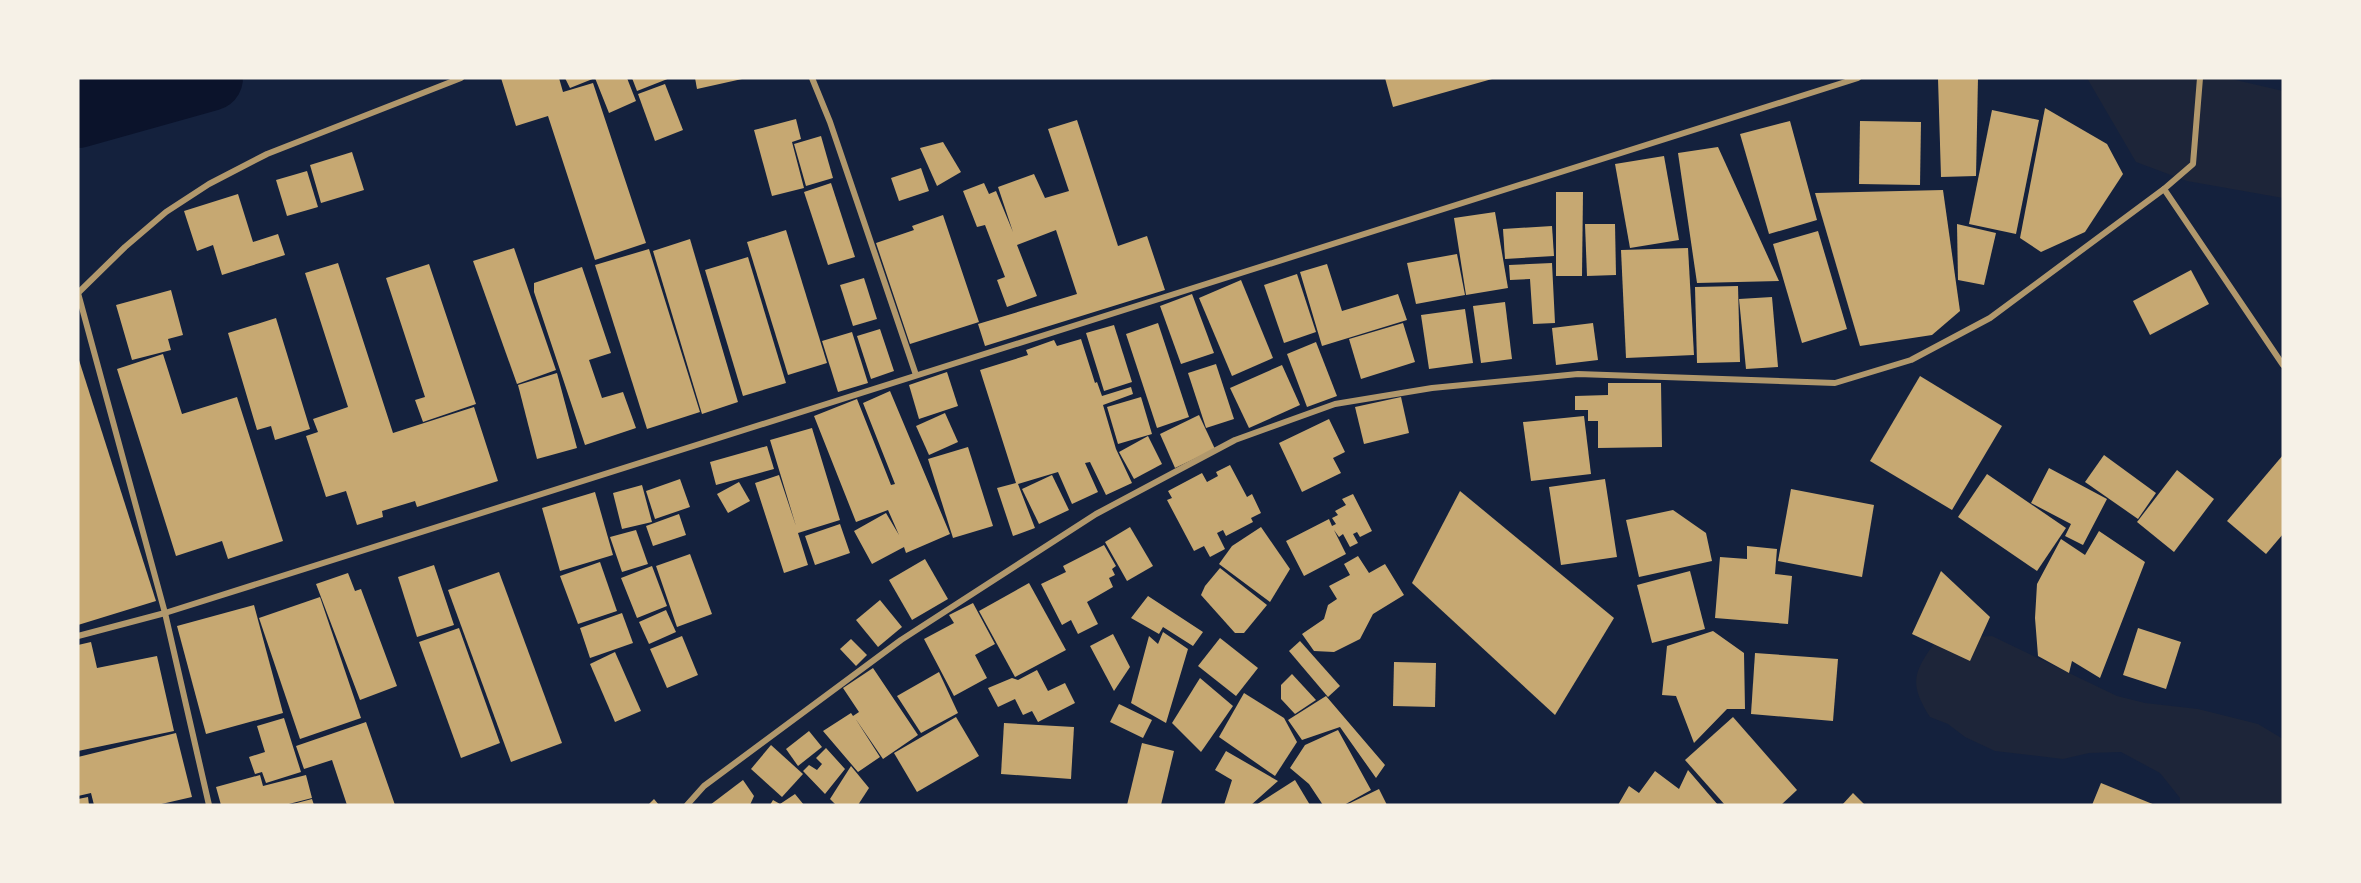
<svg xmlns="http://www.w3.org/2000/svg" width="2361" height="883" font-family="'Open Sans',sans-serif">
	<style>
		.green { fill: #1d2539 }
		.lines { fill: none; stroke-linecap: round; stroke-linejoin: round }
		.river { stroke: #0b132b; stroke-width: 66 }
		.building { fill: #c6a872 }
		.minor { stroke: #b1986c; stroke-width: 6 }
	</style>
	<rect width="100%" height="100%" fill="#14213d"/>
	<!-- green -->
	<g class="green">
		<path d="M2087,78H2227L2283,91V198L2187,181L2136,162Z"/>
		<path d="M1992,636L2117,696L2145,703L2198,709L2258,724L2283,739V805H2180V798L2160,773L2121,752L2089,753L2063,759L1995,751L1965,737L1948,724L1930,717C1907,681 1915,671 1937,639Z"/>
	</g>
	<g class="lines">
		<!-- river -->
		<path class="river" d="M78,115L210,78"/>
	</g>
	<!-- building -->
	<g class="building">
		<path d="M501,78H559L563,92L593,83L646,243L595,260L548,116L516,126Z"/>
		<path d="M565,78H627L636,101L609,113L595,78L570,88Z"/>
		<path d="M632,78H670L637,91Z"/>
		<path d="M695,78H742V79L697,89Z"/>
		<path d="M1385,78H1491L1492,79L1393,107Z"/>
		<path d="M1938,78H1978L1976,176L1941,177Z"/>
		<path d="M665,84L683,130L655,141L638,94Z"/>
		<path d="M2045,108L2107,144L2123,174L2085,232L2041,252L2020,238Z"/>
		<path d="M1992,110L2039,120L2016,234L1969,224Z"/>
		<path d="M796,119L801,139L792,142L804,188L772,196L754,130Z"/>
		<path d="M1077,120L1118,246L1147,236L1165,290L985,346L978,324L1077,294L1056,230L1017,245L1037,296L1007,307L997,280L1005,277L985,225L977,227L963,191L984,183L989,194L996,191L1013,232L998,187L1034,174L1045,198L1069,191L1048,129Z"/>
		<path d="M1790,121L1817,220L1769,234L1740,134Z"/>
		<path d="M1860,121L1921,122L1920,185L1859,184Z"/>
		<path d="M821,136L833,178L806,186L794,144Z"/>
		<path d="M943,142L961,172L937,186L920,148Z"/>
		<path d="M1718,147L1779,281L1697,283L1678,153Z"/>
		<path d="M352,152L364,190L321,203L310,165Z"/>
		<path d="M1664,156L1679,240L1630,248L1615,164Z"/>
		<path d="M921,168L929,191L899,201L891,178Z"/>
		<path d="M307,171L318,207L287,216L276,180Z"/>
		<path d="M831,183L855,257L828,265L804,192Z"/>
		<path d="M1943,190L1960,311L1932,335L1860,346L1815,193Z"/>
		<path d="M1556,192H1583L1582,276H1556Z"/>
		<path d="M238,194L253,242L278,234L285,255L222,275L213,245L197,251L184,211Z"/>
		<path d="M1495,212L1508,288L1466,295L1454,218Z"/>
		<path d="M943,215L979,322L910,344L876,243L914,230L912,226Z"/>
		<path d="M1585,224H1615L1616,275L1587,276Z"/>
		<path d="M1957,224L1996,233L1984,285L1958,280Z"/>
		<path d="M1552,226L1554,256L1505,259L1503,229Z"/>
		<path d="M786,230L827,363L788,375L747,242Z"/>
		<path d="M1818,231L1847,329L1802,343L1773,244Z"/>
		<path d="M690,239L738,402L702,414L653,251Z"/>
		<path d="M514,248L556,370L517,384L473,261Z"/>
		<path d="M1688,248L1694,355L1626,358L1621,250Z"/>
		<path d="M649,249L700,412L647,429L595,265Z"/>
		<path d="M1457,254L1465,295L1416,304L1407,263Z"/>
		<path d="M748,257L786,383L743,396L705,270Z"/>
		<path d="M338,263L393,433L474,407L498,481L417,507L415,501L382,511L383,517L357,525L346,491L326,497L306,436L318,432L313,419L348,407L305,273Z"/>
		<path d="M1552,263L1555,323L1533,324L1530,279L1510,280L1509,265Z"/>
		<path d="M429,264L476,404L423,422L415,400L425,397L386,278Z"/>
		<path d="M1327,264L1342,311L1398,294L1407,320L1322,346L1300,272Z"/>
		<path d="M582,267L611,353L589,360L602,398L623,392L636,428L585,445L534,292V283Z"/>
		<path d="M2191,270L2209,304L2150,335L2133,301Z"/>
		<path d="M1297,274L1316,332L1284,343L1264,285Z"/>
		<path d="M864,278L877,319L853,326L840,285Z"/>
		<path d="M1241,280L1273,358L1232,376L1199,298Z"/>
		<path d="M1738,286L1740,362L1697,363L1695,287Z"/>
		<path d="M171,290L183,335L168,339L171,350L132,360L116,305Z"/>
		<path d="M1192,294L1214,353L1181,364L1160,306Z"/>
		<path d="M1772,297L1778,367L1746,369L1739,299Z"/>
		<path d="M1505,302L1512,359L1481,363L1473,306Z"/>
		<path d="M1465,309L1473,363L1429,369L1421,315Z"/>
		<path d="M276,318L310,429L275,440L271,426L257,430L228,333Z"/>
		<path d="M1158,323L1189,417L1157,428L1126,334Z"/>
		<path d="M1403,323L1415,362L1361,379L1349,339Z"/>
		<path d="M1593,323L1598,360L1556,365L1552,328Z"/>
		<path d="M1114,325L1132,382L1104,391L1086,333Z"/>
		<path d="M880,329L894,371L871,379L857,336Z"/>
		<path d="M852,332L868,383L838,392L822,341Z"/>
		<path d="M1081,339L1095,383L1097,382L1102,396L1131,387L1133,394L1103,405L1116,449L1132,483L1106,495L1090,462L1085,463L1098,492L1072,504L1058,472L1018,484L1035,528L1013,536L997,488L1016,483L980,370L1028,355L1026,350L1054,340L1057,346Z"/>
		<path d="M1316,342L1337,396L1307,407L1287,354Z"/>
		<path d="M163,354L182,414L237,397L283,541L228,559L222,541L176,556L117,369Z"/>
		<path d="M78,357L156,601L78,625Z"/>
		<path d="M1216,364L1234,419L1206,428L1188,373Z"/>
		<path d="M1282,365L1300,405L1249,428L1230,388Z"/>
		<path d="M947,372L958,406L919,419L909,385Z"/>
		<path d="M557,373L577,448L537,459L518,385Z"/>
		<path d="M1920,376L2002,426L1952,510L1870,461Z"/>
		<path d="M1608,383H1661L1662,447L1598,448V421H1588V410H1575V396L1608,395Z"/>
		<path d="M890,391L950,534L906,553L904,547L872,564L854,531L886,513L899,535L888,510L856,522L814,416L857,399L891,485L895,484L863,403Z"/>
		<path d="M1141,397L1152,434L1118,444L1107,407Z"/>
		<path d="M1401,397L1409,433L1364,444L1355,407Z"/>
		<path d="M945,413L958,442L929,455L916,426Z"/>
		<path d="M1199,415L1215,449L1175,468L1160,434Z"/>
		<path d="M1584,416L1591,474L1531,481L1523,422Z"/>
		<path d="M1329,419L1345,452L1333,458L1341,473L1302,492L1279,443Z"/>
		<path d="M812,428L840,520L798,533L808,565L784,573L755,483L779,475L796,526L770,440Z"/>
		<path d="M1148,436L1162,464L1134,479L1119,452Z"/>
		<path d="M767,446L774,469L716,485L710,462Z"/>
		<path d="M968,447L993,526L953,538L928,459Z"/>
		<path d="M2104,455L2156,493L2138,519L2085,482Z"/>
		<path d="M2283,455V534L2266,554L2227,521Z"/>
		<path d="M1230,465L1247,497L1252,494L1261,513L1251,518L1253,522L1226,536L1223,530L1217,533L1225,549L1210,557L1204,546L1194,551L1167,500L1172,498L1168,491L1202,473L1207,482L1218,476L1216,472Z"/>
		<path d="M2049,468L2107,499L2083,545L2065,536L2071,524L2031,503Z"/>
		<path d="M2177,470L2214,499L2174,552L2137,522Z"/>
		<path d="M1987,474L2066,528L2037,571L1958,517Z"/>
		<path d="M1052,475L1069,510L1039,524L1022,489Z"/>
		<path d="M680,479L690,507L655,519L646,491Z"/>
		<path d="M1605,479L1617,557L1561,565L1549,487Z"/>
		<path d="M739,482L750,501L728,513L717,494Z"/>
		<path d="M642,485L652,522L622,529L613,493Z"/>
		<path d="M1791,489L1874,505L1862,577L1778,561Z"/>
		<path d="M1460,491L1614,618L1555,715L1412,583Z"/>
		<path d="M595,492L613,555L560,571L542,508Z"/>
		<path d="M1353,494L1372,531L1360,537L1357,532L1353,534L1358,543L1350,547L1343,534L1339,537L1334,530L1346,554L1304,576L1286,541L1329,519L1332,526L1336,524L1332,518L1338,515L1335,511L1346,505L1342,499Z"/>
		<path d="M1673,510L1706,533L1712,561L1639,577L1626,520Z"/>
		<path d="M679,514L686,535L653,546L646,526Z"/>
		<path d="M840,524L850,553L815,565L805,536Z"/>
		<path d="M1130,527L1153,566L1127,581L1105,542Z"/>
		<path d="M1261,527L1290,569L1270,602L1219,564L1232,546Z"/>
		<path d="M636,530L648,564L622,572L610,537Z"/>
		<path d="M2099,531L2145,562L2100,678L2072,661L2069,673L2038,656L2035,618L2037,584L2061,539L2085,555Z"/>
		<path d="M1104,545L1116,566L1112,569L1115,575L1109,578L1113,587L1087,602L1098,624L1078,634L1071,620L1062,625L1041,584L1066,572L1063,566Z"/>
		<path d="M1747,546L1777,549L1775,574L1792,576L1788,624L1715,618L1720,557L1747,559Z"/>
		<path d="M690,554L712,614L677,627L656,566Z"/>
		<path d="M1358,556L1369,573L1385,564L1404,595L1373,614L1360,639L1334,652L1314,651L1302,634L1324,619L1328,605L1337,599L1329,586L1350,575L1344,564Z"/>
		<path d="M925,559L948,599L912,620L889,580Z"/>
		<path d="M600,562L617,611L578,624L560,576Z"/>
		<path d="M434,565L454,625L417,637L398,577Z"/>
		<path d="M652,566L667,606L637,618L621,578Z"/>
		<path d="M1220,568L1267,605L1244,633H1235L1201,595L1205,586Z"/>
		<path d="M1690,571L1705,629L1652,643L1637,585Z"/>
		<path d="M1941,571L1990,617L1970,661L1912,634Z"/>
		<path d="M499,572L562,743L511,762L448,590Z"/>
		<path d="M348,573L355,591L361,589L397,686L360,700L316,584Z"/>
		<path d="M1029,583L1066,650L1015,677L979,611Z"/>
		<path d="M1148,596L1203,632L1193,646L1163,627L1159,634L1131,618Z"/>
		<path d="M320,597L361,718L300,739L259,618Z"/>
		<path d="M880,600L902,627L878,647L856,620Z"/>
		<path d="M973,603L995,644L975,655L987,678L954,696L924,639L954,623L949,615Z"/>
		<path d="M254,605L283,713L206,734L177,626Z"/>
		<path d="M666,610L676,632L649,644L639,622Z"/>
		<path d="M622,613L633,643L590,658L580,628Z"/>
		<path d="M459,628L500,743L461,758L419,642Z"/>
		<path d="M2138,628L2181,642L2166,689L2123,675Z"/>
		<path d="M1713,631L1744,653L1745,709H1727L1694,743L1676,696L1662,695L1667,646Z"/>
		<path d="M1163,632L1188,649L1166,723L1131,703L1149,636L1158,644Z"/>
		<path d="M1113,634L1130,667L1114,691L1090,646Z"/>
		<path d="M682,636L698,675L667,688L650,649Z"/>
		<path d="M1220,638L1258,668L1236,696L1198,666Z"/>
		<path d="M851,639L867,655L856,666L840,649Z"/>
		<path d="M1300,641L1340,686L1328,697L1289,651Z"/>
		<path d="M91,642L97,668L157,656L174,731L78,751V645Z"/>
		<path d="M615,652L641,711L615,722L590,664Z"/>
		<path d="M1755,653L1838,659L1833,721L1751,714Z"/>
		<path d="M1394,662L1436,663L1435,707L1393,706Z"/>
		<path d="M873,668L918,735L883,759L855,718L880,757L858,772L823,731L851,713L853,716L859,712L843,688Z"/>
		<path d="M1037,670L1048,691L1065,683L1075,703L1038,722L1032,711L1023,715L1015,699L998,707L988,688L1012,678L1018,680Z"/>
		<path d="M939,672L958,713L921,733L897,696Z"/>
		<path d="M1292,674L1316,700L1295,714L1281,699V685Z"/>
		<path d="M1200,678L1233,706L1201,752L1172,723Z"/>
		<path d="M1244,693L1284,718L1297,742L1275,776L1219,737Z"/>
		<path d="M1326,696L1385,765L1376,778L1340,727L1302,740L1288,720Z"/>
		<path d="M1119,704L1152,720L1143,738L1110,722Z"/>
		<path d="M956,717L979,756L917,792L894,753Z"/>
		<path d="M1733,717L1797,790L1781,805H1725L1685,760Z"/>
		<path d="M284,718L301,772L266,783L262,772L255,774L249,757L265,752L257,726Z"/>
		<path d="M366,722L395,805H347L332,760L304,769L296,746Z"/>
		<path d="M1004,723L1074,727L1071,779L1001,774Z"/>
		<path d="M1338,730L1371,790L1344,805H1323L1309,784L1290,768L1305,745Z"/>
		<path d="M809,731L822,747L798,766L786,749Z"/>
		<path d="M176,733L192,797L157,805H94L91,793L78,796V757Z"/>
		<path d="M1142,743L1174,751L1161,805H1127Z"/>
		<path d="M771,745L803,774L782,797L751,769Z"/>
		<path d="M826,748L845,769L825,794L803,771L809,765L817,770L822,764L816,758Z"/>
		<path d="M1226,751L1278,781L1251,805H1224L1232,780L1215,770Z"/>
		<path d="M851,766L869,788L858,805H836L830,799Z"/>
		<path d="M1688,770L1718,805H1618L1629,786L1639,793L1655,771L1679,789Z"/>
		<path d="M260,775L263,786L306,775L312,798L285,805H221L216,787Z"/>
		<path d="M743,780L754,796L750,805H710Z"/>
		<path d="M1295,780L1310,805H1256Z"/>
		<path d="M2101,783L2155,805H2092Z"/>
		<path d="M1379,789L1387,805H1346Z"/>
		<path d="M1853,793L1865,805H1842Z"/>
		<path d="M795,794L804,805H770L773,800L780,804Z"/>
		<path d="M88,797L89,805H78V799Z"/>
		<path d="M312,799L314,805H293V804Z"/>
		<path d="M654,799L659,805H648Z"/>
	</g>
	<g class="lines">
		<!-- minor -->
		<g class="minor">
			<path d="M812,78L830,122L916,375"/>
			<path d="M2164,189L2283,365"/>
			<path d="M78,293L165,613L209,805"/>
			<path d="M78,293L125,247L166,212L209,184L267,154L461,78"/>
			<path d="M78,636L165,613L1858,78"/>
			<path d="M687,805L704,786L901,640L1096,514L1235,440L1335,404L1432,388L1578,374L1835,383L1911,360L1990,318L2164,189L2193,164L2200,78"/>
		</g>
	</g>
	<!-- border -->
	<rect width="2361" height="883" fill="none" stroke="#f6f1e7" stroke-width="159"/>
</svg>
